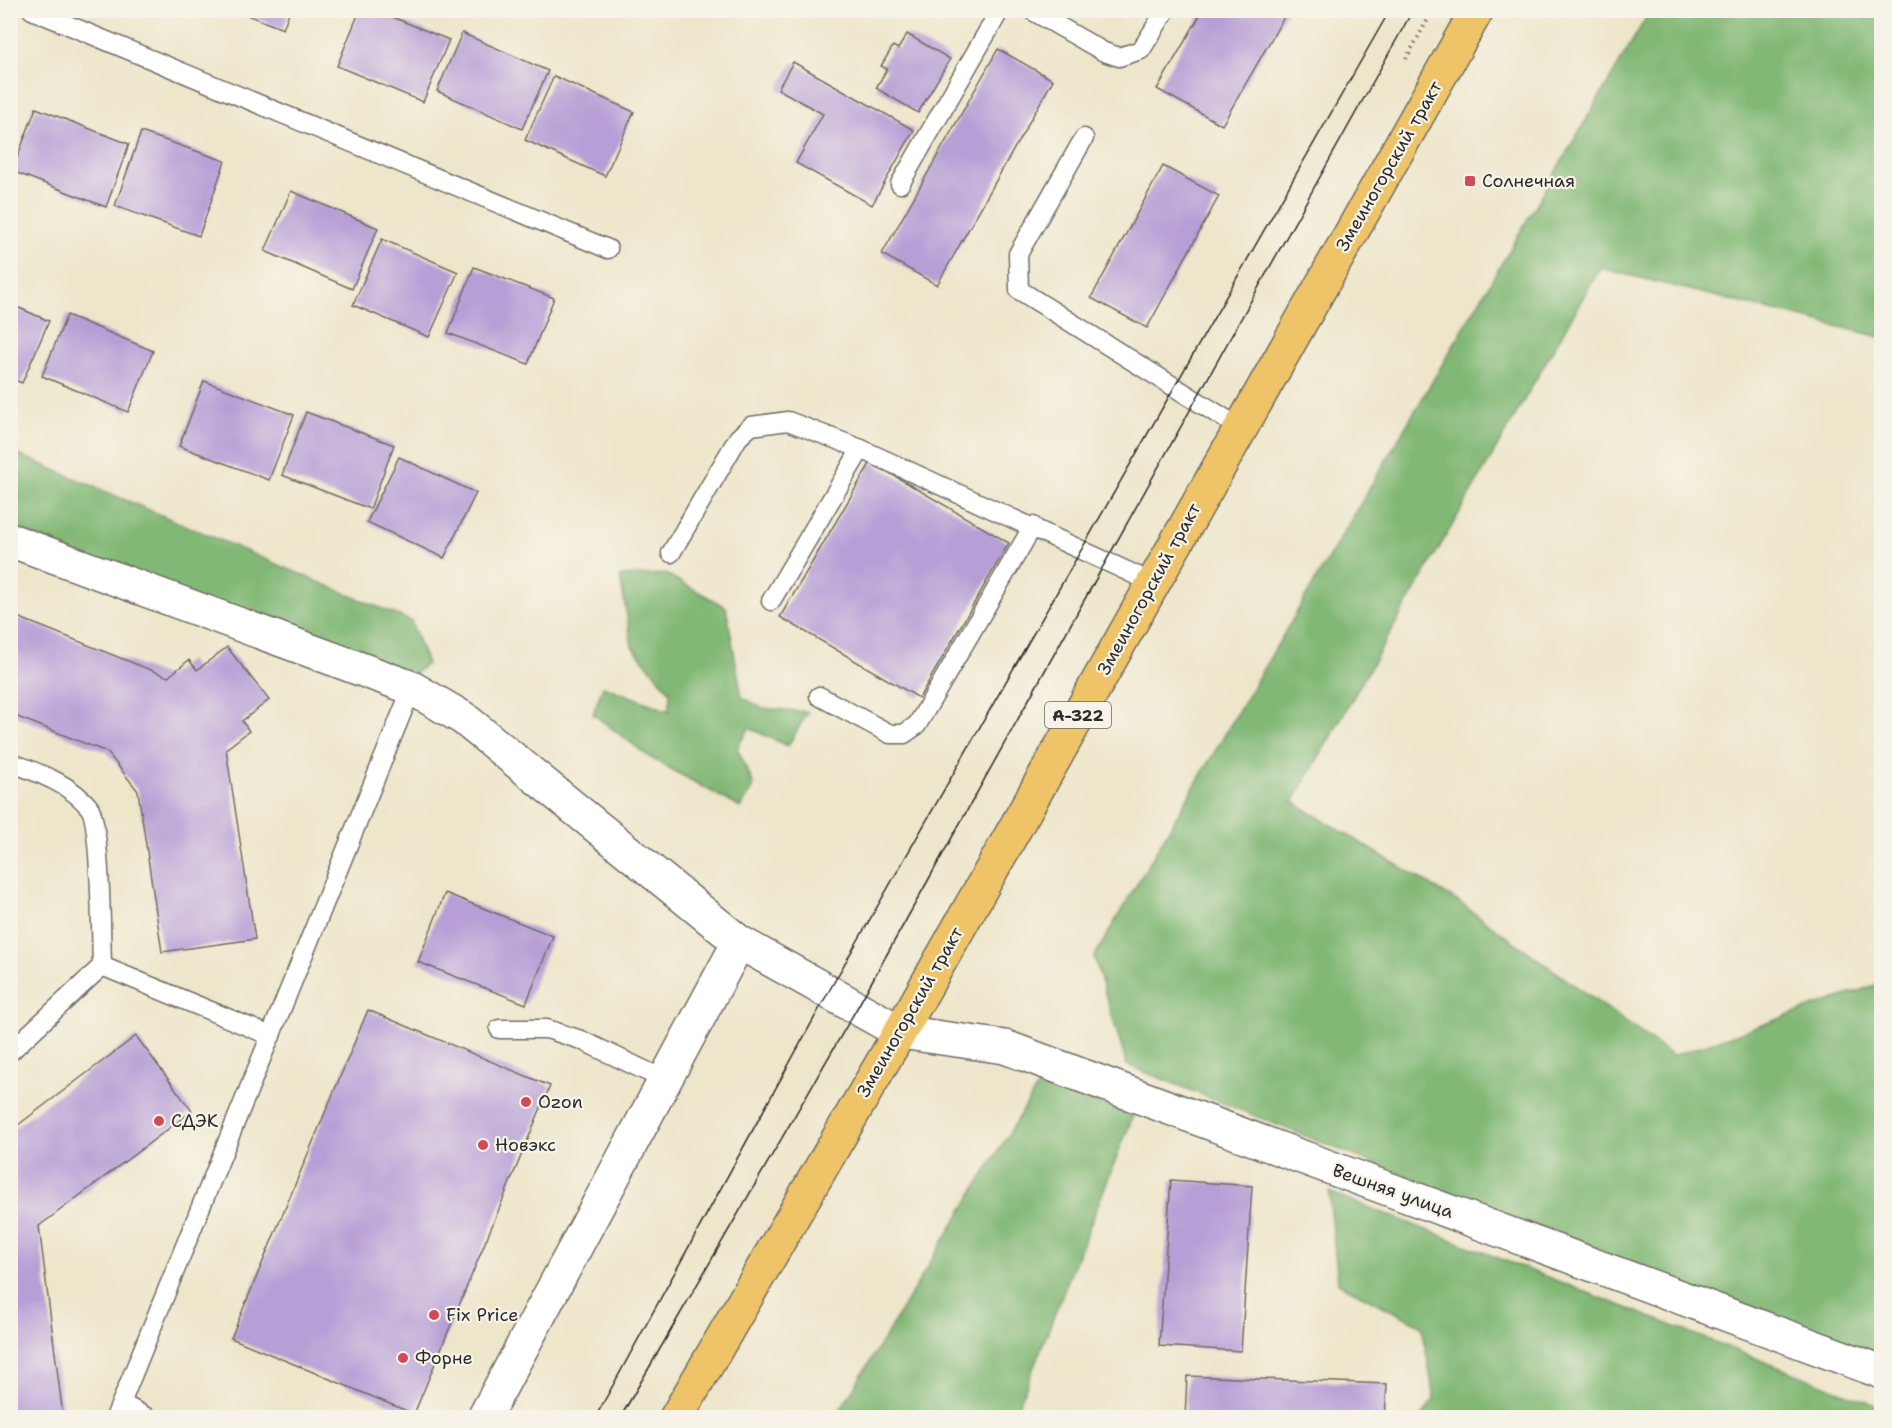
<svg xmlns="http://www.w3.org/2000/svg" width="1892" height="1428" font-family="'Shantell Sans',sans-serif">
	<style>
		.forest { fill: #81b874; stroke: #567250; stroke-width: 1.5 }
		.building { fill: #b69ed6 }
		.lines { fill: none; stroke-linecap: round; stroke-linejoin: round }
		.lane-casing { stroke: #6f6c63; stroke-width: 21 }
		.street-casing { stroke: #6f6c63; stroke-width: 36 }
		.highway-casing { stroke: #6f6c63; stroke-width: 36 }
		.path { stroke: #6f6c63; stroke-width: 4; stroke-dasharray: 1.5 4.5; stroke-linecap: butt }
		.lane { stroke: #fff; stroke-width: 18 }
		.street { stroke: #fff; stroke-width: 33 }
		.highway { stroke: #efc469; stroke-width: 33 }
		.tram { stroke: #2b2b2b; stroke-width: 1.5 }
		.poi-dot { fill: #d1495b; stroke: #f7f3e8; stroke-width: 2 }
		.labels { text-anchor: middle; stroke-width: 4.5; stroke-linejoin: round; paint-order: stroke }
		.shield { fill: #f7f3e8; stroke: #686764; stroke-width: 1.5 }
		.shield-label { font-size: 16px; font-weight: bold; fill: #2b2b2b }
		.street-label { font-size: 18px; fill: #2b2b2b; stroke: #f7f3e8 }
		.poi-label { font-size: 18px; fill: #2b2b2b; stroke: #f7f3e8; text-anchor: start }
	</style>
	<rect width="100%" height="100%" fill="#f7f3e8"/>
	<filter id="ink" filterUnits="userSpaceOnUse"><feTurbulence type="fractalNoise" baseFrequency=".0167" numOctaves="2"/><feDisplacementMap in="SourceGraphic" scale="12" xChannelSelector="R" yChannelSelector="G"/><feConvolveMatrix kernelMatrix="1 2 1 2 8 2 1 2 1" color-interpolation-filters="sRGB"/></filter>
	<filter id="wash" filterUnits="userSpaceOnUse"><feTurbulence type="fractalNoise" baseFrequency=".008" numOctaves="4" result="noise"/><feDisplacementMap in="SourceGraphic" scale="24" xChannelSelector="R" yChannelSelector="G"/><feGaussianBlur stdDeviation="1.35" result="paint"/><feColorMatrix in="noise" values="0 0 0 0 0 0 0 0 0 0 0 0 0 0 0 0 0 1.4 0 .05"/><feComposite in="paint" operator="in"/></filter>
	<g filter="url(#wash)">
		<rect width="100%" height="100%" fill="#eee6cb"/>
		<!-- forest -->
		<g class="forest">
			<path d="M1650,11H1881V337L1600,268L1293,802L1460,903L1673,1056L1881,983V1365L1127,1065L1094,957Z"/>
			<path d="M10,451L411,621L427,664L395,687L11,526Z"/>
			<path d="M666,574L726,607L742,697L762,708L808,712L788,746L749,728L737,748L754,785L741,808L651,758L593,714L603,686L669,711L670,692L632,646L620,576Z"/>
			<path d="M1041,1081L1133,1116L1014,1417H836Z"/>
			<path d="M1329,1192L1881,1407V1417H1421L1434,1399L1422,1326L1338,1283Z"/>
		</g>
		<g id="blocks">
			<!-- building -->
			<g class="building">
				<path d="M234,10H290L283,29Z"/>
				<path d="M360,10H375L449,40L423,102L337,66Z"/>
				<path d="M1203,10H1288L1222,125L1157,89Z"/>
				<path d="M462,33L548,71L522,129L437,91Z"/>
				<path d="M907,34L950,59L918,113L876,88L887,69L881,66L893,46L898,49Z"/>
				<path d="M998,49L1053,80L937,285L882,254Z"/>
				<path d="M793,62L914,130L872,205L796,163L823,114L778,89Z"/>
				<path d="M554,76L634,112L605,176L525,140Z"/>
				<path d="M36,108L129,144L106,207L12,171Z"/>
				<path d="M141,132L225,161L199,236L115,206Z"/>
				<path d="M1163,166L1219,196L1147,328L1091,298Z"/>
				<path d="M291,191L378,228L352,289L265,251Z"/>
				<path d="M382,239L458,272L429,337L353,305Z"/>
				<path d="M474,267L554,298L528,364L448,333Z"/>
				<path d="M10,304L49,321L22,383L10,378Z"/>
				<path d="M67,315L153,351L128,412L42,376Z"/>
				<path d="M204,381L294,415L269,480L179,446Z"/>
				<path d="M306,412L394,445L370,509L282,475Z"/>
				<path d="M399,457L476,493L444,558L367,522Z"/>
				<path d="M871,462L1009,543L919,698L780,617Z"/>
				<path d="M10,614L168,677L189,660L197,670L227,647L269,700L242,721L249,731L226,749L255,939L162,952L138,791L107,752L10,714Z"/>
				<path d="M445,893L553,936L526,1004L418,962Z"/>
				<path d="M368,1010L550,1086L414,1414L231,1338Z"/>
				<path d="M136,1036L192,1111L39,1226L63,1416L10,1418V1131Z"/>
				<path d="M1171,1180L1252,1186L1241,1351L1159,1346Z"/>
				<path d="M1187,1376L1387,1384L1385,1418H1185Z"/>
			</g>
		</g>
	</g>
	<g filter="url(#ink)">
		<use href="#blocks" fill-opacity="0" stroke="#6f6c63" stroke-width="1.5"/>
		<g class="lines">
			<defs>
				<g id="lane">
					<path d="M32,10L608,249"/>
					<path d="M1031,10L1104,52L1119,57L1141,50L1166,10"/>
					<path d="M1084,138L1018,254L1019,290L1240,428"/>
					<path d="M900,184L1000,10"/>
					<path d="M671,553L738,438L751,426L788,421L861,449L1153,583"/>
					<path d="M771,601L861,449"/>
					<path d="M819,696L890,734H904L917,725L1033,526"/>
					<path d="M10,762C38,773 69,783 89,807C101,822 101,940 102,966L10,1052"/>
					<path d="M102,966L271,1036"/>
					<path d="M499,1029H547L581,1040L665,1080"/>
					<path d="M121,1403L148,1418"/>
					<path d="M115,1418L412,688"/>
				</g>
				<g id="street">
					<path d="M10,540L412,688L463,718L739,942L900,1032L1005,1047L1882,1372"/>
					<path d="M484,1418L739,942"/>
				</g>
				<path id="highway" d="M676,1418L900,1032L1477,10"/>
			</defs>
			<!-- lane casing -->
			<use href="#lane" class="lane-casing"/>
			<!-- street casing -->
			<use href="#street" class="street-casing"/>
			<!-- highway casing -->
			<use href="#highway" class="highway-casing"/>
			<!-- path -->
			<path class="path" d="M1406,59L1433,10"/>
			<!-- lane -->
			<use href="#lane" class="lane"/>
			<!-- street -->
			<use href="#street" class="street"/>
			<!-- highway -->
			<use href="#highway" class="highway"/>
			<!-- tram -->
			<g class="tram">
				<path d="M595,1418L829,991L1390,10"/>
				<path d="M620,1418L857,1008L1413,10"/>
			</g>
		</g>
	</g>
	<!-- markers -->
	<g class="poi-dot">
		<rect x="1464" y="175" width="12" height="12" rx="3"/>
		<circle cx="526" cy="1102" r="6"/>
		<circle cx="159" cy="1121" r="6"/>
		<circle cx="483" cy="1145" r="6"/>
		<circle cx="434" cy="1315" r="6"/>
		<circle cx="403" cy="1358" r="6"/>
	</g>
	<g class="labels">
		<!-- shield labels -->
		<rect class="shield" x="1045" y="702" width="66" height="26" rx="4.5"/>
		<g class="shield-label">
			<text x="1078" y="721">А-322</text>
		</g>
		<!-- street labels -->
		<g class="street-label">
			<text transform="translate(1389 166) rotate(-60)" y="6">Змеиногорский тракт</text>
			<text transform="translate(1149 589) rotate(-61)" y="6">Змеиногорский тракт</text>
			<text transform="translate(910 1012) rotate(-60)" y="6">Змеиногорский тракт</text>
			<text transform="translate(1393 1191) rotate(20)" y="6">Вешняя улица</text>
		</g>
		<!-- poi labels -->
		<g class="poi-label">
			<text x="1482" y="187">Солнечная</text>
			<text x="538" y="1108">Ozon</text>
			<text x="171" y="1127">СДЭК</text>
			<text x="495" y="1151">Новэкс</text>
			<text x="446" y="1321">Fix Price</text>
			<text x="415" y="1364">Форне</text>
		</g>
	</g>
	<!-- margin -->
	<rect width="1892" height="1428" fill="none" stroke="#f7f3e8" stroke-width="36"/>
</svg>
